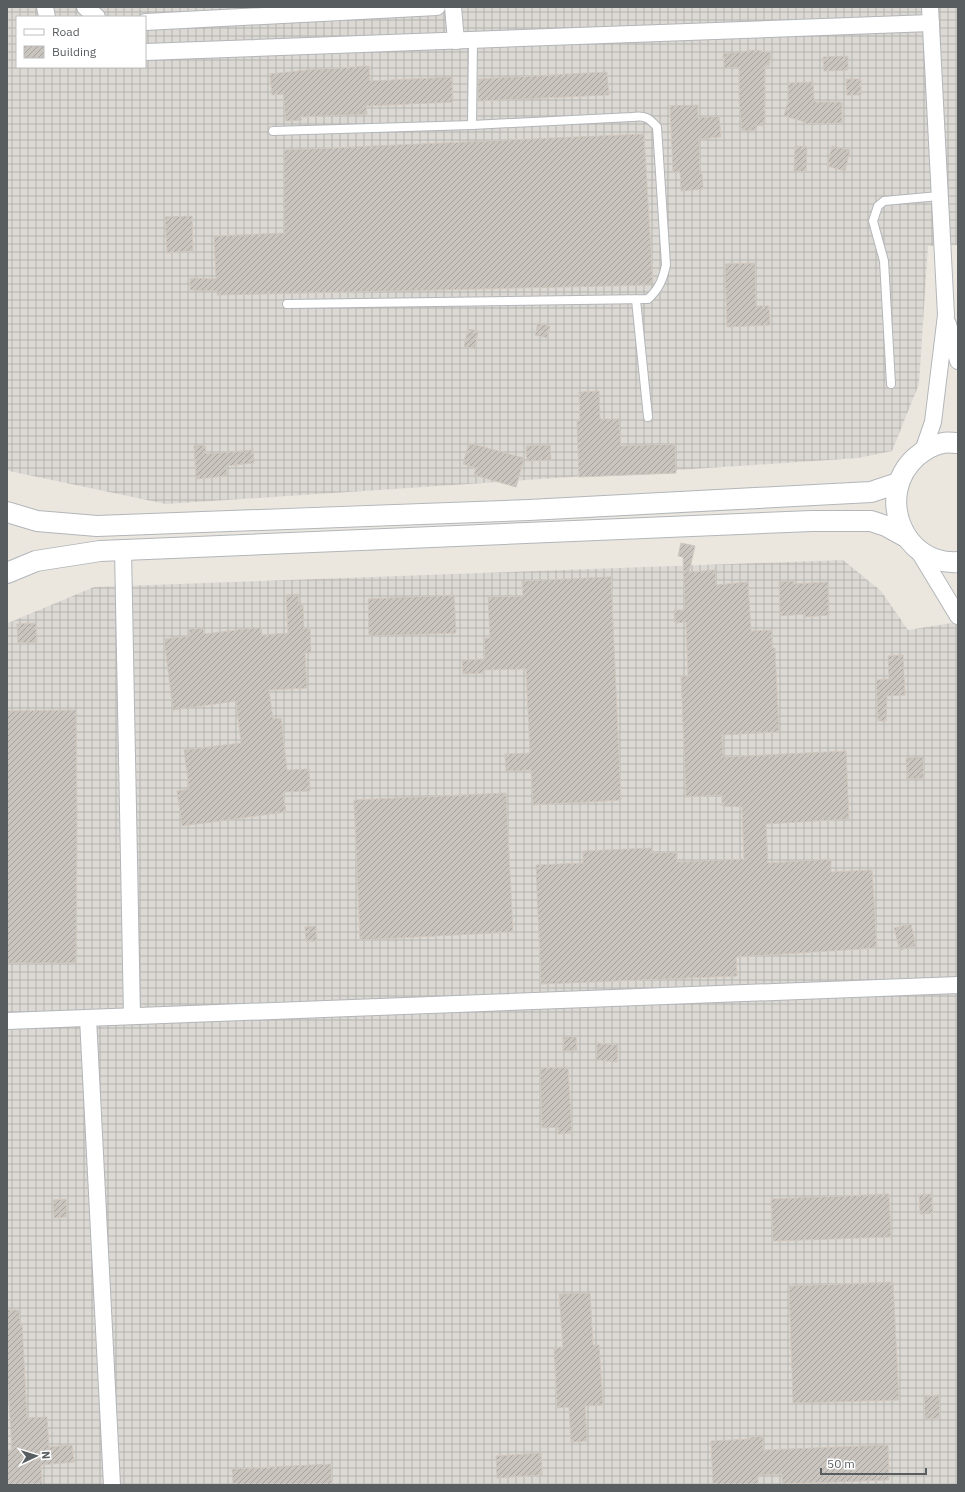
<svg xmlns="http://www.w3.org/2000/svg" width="965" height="1492" font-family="'IBM Plex Sans',sans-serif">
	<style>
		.industrial { fill: url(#industrial-grid); fill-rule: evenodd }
		.building { fill: url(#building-hatch); stroke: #d0c8be }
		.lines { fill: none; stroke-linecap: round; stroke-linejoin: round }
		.service-casing { stroke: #b2b6ba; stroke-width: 10 }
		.minor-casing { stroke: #b2b6ba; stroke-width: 18 }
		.tertiary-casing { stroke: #b2b6ba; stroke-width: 22 }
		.service { stroke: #fff; stroke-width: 8 }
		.minor { stroke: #fff; stroke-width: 16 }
		.tertiary { stroke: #fff; stroke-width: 20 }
	</style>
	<defs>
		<pattern id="industrial-grid" width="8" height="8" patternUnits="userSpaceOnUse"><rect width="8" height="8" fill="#dcd9d4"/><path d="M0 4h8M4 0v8" fill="none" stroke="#b5b3af"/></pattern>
		<pattern id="building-hatch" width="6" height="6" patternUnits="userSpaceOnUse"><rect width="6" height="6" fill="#c9c4be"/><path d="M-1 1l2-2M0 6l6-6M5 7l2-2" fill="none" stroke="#a6a29e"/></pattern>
	</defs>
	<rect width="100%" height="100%" fill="#ebe7df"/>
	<!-- industrial -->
	<g class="industrial">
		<path d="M7,7H958V245L928,246L919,384L892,451L858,458L166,504L9,471L7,469ZM17,17H145V67H17Z"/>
		<path d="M843,560L881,591L908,630L958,622V1485H7L8,623L94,587Z"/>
	</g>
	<!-- building -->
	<g class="building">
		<path d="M756,50L771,53L769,66H765V125L756,126V130L742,131L739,101V67L724,68L723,54Z"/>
		<path d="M848,56V70L824,71L823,57Z"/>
		<path d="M369,66L370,81L452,77L453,102L366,106L367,114L301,117L302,120L286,121L283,94L272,95L270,74L307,70Z"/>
		<path d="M607,72L609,95L478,101V79Z"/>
		<path d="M846,79H861V95H847Z"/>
		<path d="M813,82L814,99H815V102H842V123L819,124V123L805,124V122L784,116L788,101V83Z"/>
		<path d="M698,105V118L719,116L721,137L699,139L700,174H702L703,189L681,191L680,172H673L670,106Z"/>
		<path d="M644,134L653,285L217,295V291L190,290V278L216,279L214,236L284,233V150Z"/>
		<path d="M795,146L807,147L806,172L794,171Z"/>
		<path d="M832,146L850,150L845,171L827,166Z"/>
		<path d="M192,216L193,251L167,253L165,217Z"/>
		<path d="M755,263L756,306H769L770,325L727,327L725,264Z"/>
		<path d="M538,323L550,326L547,338L535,335Z"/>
		<path d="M468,329L478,331L475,349L464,347Z"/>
		<path d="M599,391L600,419H619L621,446L675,444L676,473L579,477L577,420H580L579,392Z"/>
		<path d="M469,443L524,458L516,487L474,475L476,468L463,464Z"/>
		<path d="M205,445L206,454L253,450L254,463L226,466L227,476L196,479L194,446Z"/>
		<path d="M550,445L551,460L527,461L526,446Z"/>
		<path d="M681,543L695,546L689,572L715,570L716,585L748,582L751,631L772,630V648H775L779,732L722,735L723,757L846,751L849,819L766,824L768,863L831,859V872L872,870L877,948L736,957L737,976L541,984L536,865L583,863V851L652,848V853L677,852V862L744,859L742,807L722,806V795L686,797L681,676H688L686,622L675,623L674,610H685L683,557L678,556Z"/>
		<path d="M611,577L621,800L533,805L531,770L506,771L505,754L530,753L526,669L483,670V673L463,674L462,660L485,659L484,638H490L488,597L523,596L522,581Z"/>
		<path d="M794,581V584L828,582L829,615L805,617V614L780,616L779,582Z"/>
		<path d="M298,594L299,605H303L304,629L310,628L311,653H305L307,688L269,690L273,719L281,718L287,770L309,769L310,791L283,792L286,812L182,826L177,791L189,789L184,750L241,743L236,701L173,710L164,639L190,636L189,629L203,628L204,634L261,627L262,635L288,633L286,595Z"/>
		<path d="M454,595L456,633L369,636L368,599Z"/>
		<path d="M36,623L37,642L18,643L17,624Z"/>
		<path d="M903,655L905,695L887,696L886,721H878L876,680L889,679L888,656Z"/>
		<path d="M76,710L77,821L76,963H7V711Z"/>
		<path d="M923,757L924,778L907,779L906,758Z"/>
		<path d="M506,793L513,932L360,940L354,800Z"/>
		<path d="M911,924L916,946L900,950L894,928Z"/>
		<path d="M316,926L317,941H306L305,927Z"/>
		<path d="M576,1036L577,1050L563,1051V1037Z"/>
		<path d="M597,1043L618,1045L617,1062L596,1060Z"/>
		<path d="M568,1067L572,1133L558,1134V1127L542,1128L540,1068Z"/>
		<path d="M889,1194L891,1237L773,1241L771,1199Z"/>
		<path d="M932,1194L933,1213L920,1214L919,1195Z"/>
		<path d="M66,1199L67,1217L54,1218L53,1200Z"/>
		<path d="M893,1282L899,1400L793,1403L789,1286Z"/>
		<path d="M590,1293L593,1345H599L603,1405L585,1406L587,1441L571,1442L569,1407L557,1408L554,1348L563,1347L559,1294Z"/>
		<path d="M7,1310H19L20,1324H22L27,1418L47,1417L49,1447L72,1445L74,1462L41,1465L42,1485H7V1450H12L7,1371Z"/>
		<path d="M939,1395L940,1418L925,1419L924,1396Z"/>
		<path d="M763,1436V1450L888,1445L889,1480L782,1484V1474L758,1475V1485H713L711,1441L751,1439V1437Z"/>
		<path d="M541,1453L542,1475L497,1478L496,1456Z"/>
		<path d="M331,1464L332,1485H233L232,1469Z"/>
	</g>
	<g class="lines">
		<defs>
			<g id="service">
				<path d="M472,125L473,41"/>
				<path d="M273,131L472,125L632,117C645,115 649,118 657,127L666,265C663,279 659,289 648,299L287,304"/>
				<path d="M636,300L648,417"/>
				<path d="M891,384L884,261L873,221L878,206L884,201L939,196"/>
			</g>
			<g id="minor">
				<path d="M45,7L47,17"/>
				<path d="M85,7L97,17"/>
				<path d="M453,7L456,41"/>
				<path d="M145,22L437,7"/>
				<path d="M145,52L931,23"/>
				<path d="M948,324L958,361"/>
				<path d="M923,451L933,422L946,315L930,7"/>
				<path d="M123,550L132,1016"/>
				<path d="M918,550L958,616"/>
				<path d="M88,1018L112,1485"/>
				<path d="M7,1021L958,985"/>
			</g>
			<g id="tertiary">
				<path d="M958,443C953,443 947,442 943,443C933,445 923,451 916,457C875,494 902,566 958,562"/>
				<path d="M7,512L37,521L97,526L529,510L871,492L898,483"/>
				<path d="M7,573L36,561L100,551L812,521H871L886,526L906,537"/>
			</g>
		</defs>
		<!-- service casing -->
		<use href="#service" class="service-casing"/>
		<!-- minor casing -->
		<use href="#minor" class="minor-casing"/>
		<!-- tertiary casing -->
		<use href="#tertiary" class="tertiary-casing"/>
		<!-- service -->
		<use href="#service" class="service"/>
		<!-- minor -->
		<use href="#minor" class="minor"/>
		<!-- tertiary -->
		<use href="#tertiary" class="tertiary"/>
	</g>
	<!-- border -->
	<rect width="965" height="1492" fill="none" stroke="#585d60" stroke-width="16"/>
	<!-- legend -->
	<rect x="16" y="16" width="130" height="52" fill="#ffffff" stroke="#bcbebf"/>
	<rect x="24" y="29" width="20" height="6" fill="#ffffff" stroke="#bcbebf"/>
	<text x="52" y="36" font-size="12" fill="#585d60">Road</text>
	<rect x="24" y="46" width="20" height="12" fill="url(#building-hatch)" stroke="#bcbebf"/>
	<text x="52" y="56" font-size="12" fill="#585d60">Building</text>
	<!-- north arrow -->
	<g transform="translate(36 1456) rotate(86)" stroke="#ffffff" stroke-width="3" paint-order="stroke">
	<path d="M0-3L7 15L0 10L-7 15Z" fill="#585d60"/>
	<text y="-6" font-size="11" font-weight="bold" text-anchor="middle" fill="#585d60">N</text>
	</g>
	<!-- scale -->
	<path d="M821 1468v6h105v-6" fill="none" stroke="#585d60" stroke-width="2"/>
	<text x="827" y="1468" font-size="12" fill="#585d60" stroke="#ffffff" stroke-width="3" paint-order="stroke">50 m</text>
</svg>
